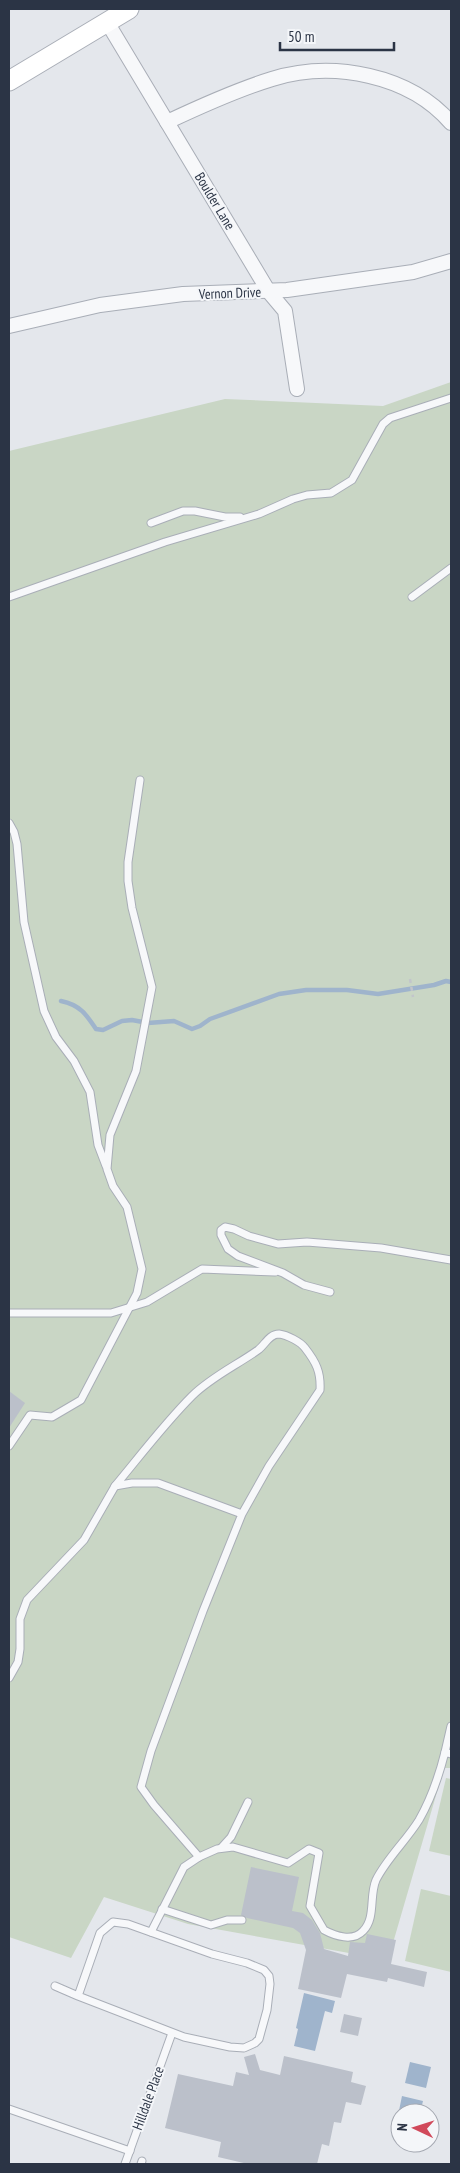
<svg xmlns="http://www.w3.org/2000/svg" width="460" height="2173" font-family="'PT Sans Narrow',sans-serif">
	<style>
		.green { fill: #c9d6c5 }
		.water { fill: #9fb4cc }
		.lines { fill: none; stroke-linecap: round; stroke-linejoin: round }
		.stream { stroke: #9fb4cc; stroke-width: 4.5 }
		.building { fill: #bbc0ca }
		.lane-casing { stroke: #a9aeb7; stroke-width: 9 }
		.street-casing { stroke: #a9aeb7; stroke-width: 16 }
		.secondary-casing { stroke: #a9aeb7; stroke-width: 21 }
		.path { stroke: #c2c5cb; stroke-width: 2.5; stroke-dasharray: 4 4; stroke-linecap: butt }
		.lane { stroke: #f7f8fa; stroke-width: 7 }
		.street { stroke: #f7f8fa; stroke-width: 14 }
		.secondary { stroke: #fff; stroke-width: 19 }
		.labels { text-anchor: middle; stroke-width: 4; stroke-linejoin: round; paint-order: stroke }
		.street-label { font-size: 14px; fill: #2b3445; stroke: #f4f6f9 }
	</style>
	<rect width="100%" height="100%" fill="#e4e7ec"/>
	<!-- green -->
	<g class="green">
		<path d="M451,382V1768H444L388,1960L188,1924L104,1897L71,1958L9,1937V451L225,399L383,406Z"/>
		<path d="M446,1778L451,1779V1856L429,1851Z"/>
		<path d="M421,1889L451,1896V1972L405,1961Z"/>
	</g>
	<!-- water -->
	<g class="water">
		<path d="M304,1993L335,2001L332,2013L325,2011L315,2051L294,2046L298,2029L296,2028Z"/>
		<path d="M410,2062L431,2067L426,2088L405,2083Z"/>
		<path d="M402,2096L423,2101L420,2113H400V2131L395,2130Z"/>
	</g>
	<g class="lines">
		<!-- stream -->
		<path class="stream" d="M61,1001C80,1005 86,1014 96,1029L103,1030L122,1021L132,1020L148,1023L174,1021L192,1029L200,1026L210,1019L279,994L306,990H347L378,994L434,985L446,981L451,982"/>
	</g>
	<!-- building -->
	<g class="building">
		<path d="M9,1391L25,1403L9,1428Z"/>
		<path d="M251,1867L299,1877L292,1911L303,1913L312,1920L320,1933L324,1949L348,1956L350,1942L365,1943L367,1934L396,1940L391,1964L427,1972L424,1987L388,1978L387,1982L347,1974L341,1998L298,1989L306,1950L300,1933L293,1928L247,1918L241,1915Z"/>
		<path d="M344,2014L362,2018L358,2036L340,2032Z"/>
		<path d="M255,2054L260,2070L280,2075L284,2056L353,2072L351,2082L366,2086L361,2105L346,2102L341,2123L334,2122L329,2146L322,2144L317,2164H248L218,2157L221,2142L165,2128L178,2074L233,2086L236,2072L249,2075L244,2057Z"/>
	</g>
	<g class="lines">
		<defs>
			<g id="lane">
				<path d="M151,523L183,511H195L225,517H240"/>
				<path d="M9,597L165,542L259,514L293,499L307,495L331,493L352,480L383,424L390,418L451,398"/>
				<path d="M412,597L451,568"/>
				<path d="M9,823L14,832L17,844L24,922L44,1011L56,1037L74,1061L90,1092L98,1145L106,1166"/>
				<path d="M330,1292L304,1285L283,1273L238,1256L228,1249L221,1235V1230L225,1227L234,1229L249,1236L278,1244L307,1242L381,1248L451,1260"/>
				<path d="M9,1313H111L147,1302L202,1269L275,1272"/>
				<path d="M9,1446L30,1415L52,1417L81,1400L137,1293L142,1269L127,1207L113,1186L107,1169L110,1135L136,1071L152,987L132,908L128,881V862L140,780"/>
				<path d="M9,1678L18,1662L20,1649V1619L27,1600L84,1540L115,1486"/>
				<path d="M445,1752L451,1726"/>
				<path d="M221,1848L231,1837L248,1802"/>
				<path d="M199,1857L154,1805L141,1787L151,1751L203,1611L242,1514L269,1466L320,1390C321,1372 316,1362 305,1348C301,1342 287,1335 279,1334C269,1334 265,1345 258,1350C237,1365 211,1377 192,1396C165,1423 140,1456 115,1486L132,1483H158L242,1514"/>
				<path d="M162,1909L211,1925L227,1920H242"/>
				<path d="M151,1932L184,1867L199,1857L217,1849L233,1847L288,1863L309,1849L319,1853L310,1906L324,1930C335,1936 353,1942 363,1931C376,1918 369,1896 376,1880C387,1858 406,1841 419,1820C431,1799 439,1776 445,1752L451,1754"/>
				<path d="M55,1986L78,1996L184,2037L230,2047L244,2048L255,2043L259,2039L267,2010L270,1984L269,1976L264,1970L247,1963L212,1954L128,1924L113,1922L100,1933L78,1996"/>
				<path d="M9,2109L130,2151"/>
				<path d="M125,2164L172,2033"/>
				<path d="M141,2164L142,2161"/>
			</g>
			<g id="street">
				<path d="M107,22L269,292L285,311L297,389"/>
				<path d="M167,122C201,106 236,90 272,79C333,60 410,75 451,123"/>
				<path d="M9,326L100,305L183,294L287,290L413,272L451,261"/>
			</g>
			<path id="secondary" d="M9,81L129,9"/>
		</defs>
		<!-- lane casing -->
		<use href="#lane" class="lane-casing"/>
		<!-- street casing -->
		<use href="#street" class="street-casing"/>
		<!-- secondary casing -->
		<use href="#secondary" class="secondary-casing"/>
		<!-- path -->
		<path class="path" d="M410,979L413,997"/>
		<!-- lane -->
		<use href="#lane" class="lane"/>
		<!-- street -->
		<use href="#street" class="street"/>
		<!-- secondary -->
		<use href="#secondary" class="secondary"/>
	</g>
	<g class="labels">
		<!-- street labels -->
		<g class="street-label">
			<text transform="translate(215 201) rotate(59)" y="5">Boulder Lane</text>
			<text transform="translate(230 293) rotate(-2)" y="5">Vernon Drive</text>
			<text transform="translate(148 2098) rotate(-70)" y="5">Hilldale Place</text>
		</g>
	</g>
	<!-- border -->
	<rect width="460" height="2173" fill="none" stroke="#2b3445" stroke-width="20"/>
	<!-- north arrow -->
	<g transform="translate(415 2128) rotate(274)"><circle r="24" fill="#f4f6f9" stroke="#a4a8b1"/>
	<path d="M0-4L9 19L0 12L-9 19Z" fill="#d1495b"/>
	<text y="-8" font-size="14" font-weight="bold" text-anchor="middle" fill="#2b3445">N</text>
	</g>
	<!-- scale -->
	<path d="M280 42v8h114v-8" fill="none" stroke="#2b3445" stroke-width="2.5"/>
	<text x="288" y="42" font-size="15" fill="#2b3445" stroke="#f4f6f9" stroke-width="4" paint-order="stroke">50 m</text>
</svg>
